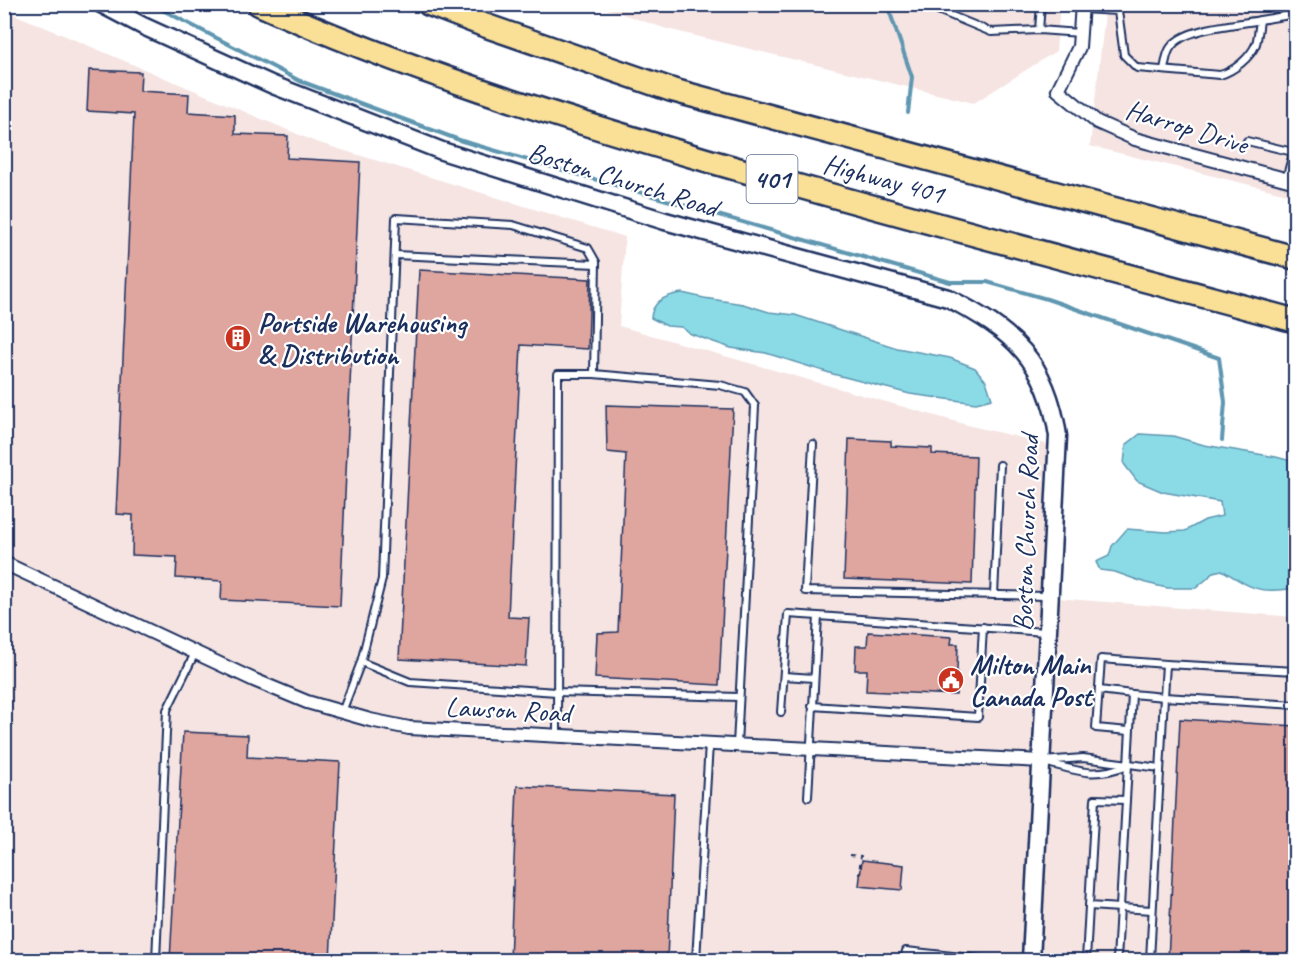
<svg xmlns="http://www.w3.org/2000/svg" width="1300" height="965" font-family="Caveat,sans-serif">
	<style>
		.built { fill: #f5e4e2 }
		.water { fill: #8bdbe7; stroke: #5e96b0; stroke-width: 1.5 }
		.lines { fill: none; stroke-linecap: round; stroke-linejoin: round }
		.stream { stroke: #5e96b0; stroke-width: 4 }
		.building { fill: #dfa59f; stroke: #1b2f5e; stroke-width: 1.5 }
		.lane-casing { stroke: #1b2f5e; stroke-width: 10 }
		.street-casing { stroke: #1b2f5e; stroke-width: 16 }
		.secondary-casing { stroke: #1b2f5e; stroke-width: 21 }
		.highway-casing { stroke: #1b2f5e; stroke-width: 27 }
		.path { stroke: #1b2f5e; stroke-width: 2; stroke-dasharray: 4.5 4.5; stroke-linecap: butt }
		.lane { stroke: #fff; stroke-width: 6 }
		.street { stroke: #fff; stroke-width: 12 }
		.secondary { stroke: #fff; stroke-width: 16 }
		.highway { stroke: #fadf96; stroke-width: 22 }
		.labels { text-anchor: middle; stroke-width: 4.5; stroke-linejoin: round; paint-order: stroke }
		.shield { fill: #fff; stroke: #5f6d8e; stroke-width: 1.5 }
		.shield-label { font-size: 27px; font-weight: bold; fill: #1b2f5e }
		.street-label { font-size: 28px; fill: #1b2f5e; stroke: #fff }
		.poi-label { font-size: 28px; font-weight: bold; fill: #1b2f5e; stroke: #fff; text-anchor: start }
	</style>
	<rect width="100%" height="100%" fill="#fff"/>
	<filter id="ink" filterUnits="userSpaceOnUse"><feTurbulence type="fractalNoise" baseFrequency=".0167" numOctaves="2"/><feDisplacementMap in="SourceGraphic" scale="12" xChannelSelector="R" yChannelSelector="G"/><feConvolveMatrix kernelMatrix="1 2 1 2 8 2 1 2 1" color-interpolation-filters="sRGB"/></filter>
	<g filter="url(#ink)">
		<!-- built -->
		<g class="built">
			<path d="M595,5H1060L1056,51L974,103L667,29Z"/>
			<path d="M1106,5H1295V196L1090,146Z"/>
			<path d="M4,10L316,142L625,237L619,326L971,426L1051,445L1043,597L1295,617V960H5Z"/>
		</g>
		<!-- water -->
		<g class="water">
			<path d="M682,293L704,298L743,304L769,312L795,315L897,348L950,358L975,368L986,381L992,399L976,403L910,394L833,374L766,353L731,348L691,334L681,327L667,326L651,318C652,301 667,295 682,293Z"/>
			<path d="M1140,434L1173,436L1204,445L1276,457L1295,462V588C1258,594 1253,589 1222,570L1213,572L1208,578L1196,588H1167L1146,583L1115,572L1100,570L1096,562L1109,556L1112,546L1127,529L1166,532L1185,531L1205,520L1222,516L1220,502L1163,492L1137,481L1124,464L1126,445Z"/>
		</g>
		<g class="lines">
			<!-- stream -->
			<g class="stream">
				<path d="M151,4L300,81L462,141L950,282H987L1047,299L1219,358L1225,402L1222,440"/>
				<path d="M887,4L912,77L908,113"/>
			</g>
		</g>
		<!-- building -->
		<g class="building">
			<path d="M89,70L141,72L140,91L189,94L188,112L235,115V134L288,136L287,158L360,162L340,606L221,600L222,581L176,578L177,557L132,555L133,515L116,514L134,114L87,111Z"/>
			<path d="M419,270L590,279L588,349L521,345L508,617L529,618L526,666L399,659Z"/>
			<path d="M606,405L733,409L719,685L595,678L597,633L618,632L626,454L607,452Z"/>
			<path d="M849,439L891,441V446L932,448V454L976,456L972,584L844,579Z"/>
			<path d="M868,632L952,637L951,644H958L956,695L866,691L867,670H855L856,646H867Z"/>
			<path d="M1180,719L1296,726V960H1168Z"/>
			<path d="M183,732L248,735L247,757L340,762L330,960H170Z"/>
			<path d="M517,786L674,794L667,960H510Z"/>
			<path d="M862,860L904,865L902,890L859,886Z"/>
		</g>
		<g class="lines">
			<defs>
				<g id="lane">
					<path d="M923,4L991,32L1039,30L1080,33"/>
					<path d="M1081,9L1118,11L1124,55L1137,68L1220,75C1234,71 1250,58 1256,44C1258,37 1259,28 1260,20L1296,14"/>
					<path d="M1039,30L1041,4"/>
					<path d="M1164,69C1166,62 1166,53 1171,47C1185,27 1237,25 1260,20"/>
					<path d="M1247,141L1293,152"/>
					<path d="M1286,179L1296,143"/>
					<path d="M395,255L596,264"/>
					<path d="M813,444L805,591L1047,596"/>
					<path d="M994,595L1000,465"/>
					<path d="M361,662L410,682L557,692L739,697"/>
					<path d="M784,676L814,678"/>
					<path d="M1099,690L1132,694"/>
					<path d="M812,706L978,717L983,627"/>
					<path d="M342,712L361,662L382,579L396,218L513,225L588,248L596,262L594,374L720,385L745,392L755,406L737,745"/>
					<path d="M781,712L788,614L818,616"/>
					<path d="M1129,731L1096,728L1101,659L1166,664"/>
					<path d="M557,736L558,374H594"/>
					<path d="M1042,761L1083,758L1160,768"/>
					<path d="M1048,763C1081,772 1095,778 1128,765"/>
					<path d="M808,797L818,616L1046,632"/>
					<path d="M1089,906L1152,910"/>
					<path d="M156,960L167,710L195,653"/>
					<path d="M696,960L709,744"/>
					<path d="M904,960L906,951L990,960"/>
					<path d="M1086,960L1095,799L1126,800"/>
					<path d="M1117,960L1132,694L1164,697L1166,664L1296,671"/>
					<path d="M1150,960L1164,697L1296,705"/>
				</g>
				<g id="street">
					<path d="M1082,4L1079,47L1058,90L1097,122L1135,139L1296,182"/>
					<path d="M4,563L254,680L307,702L370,720L409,728L1041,761"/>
				</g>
				<path id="secondary" d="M101,4L143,26L273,85L442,151L665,221L948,298C1013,331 1047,361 1058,436L1031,960"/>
				<g id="highway">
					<path d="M259,4C404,69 555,116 706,160C902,217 1099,267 1296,321"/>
					<path d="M429,4L481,24L672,90L1296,258"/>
				</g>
			</defs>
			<!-- lane casing -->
			<use href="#lane" class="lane-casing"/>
			<!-- street casing -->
			<use href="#street" class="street-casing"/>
			<!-- secondary casing -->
			<use href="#secondary" class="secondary-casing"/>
			<!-- highway casing -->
			<use href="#highway" class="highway-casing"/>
			<!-- path -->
			<path class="path" d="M850,855L861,856L859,874"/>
			<!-- lane -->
			<use href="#lane" class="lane"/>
			<!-- street -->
			<use href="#street" class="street"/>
			<!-- secondary -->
			<use href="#secondary" class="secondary"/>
			<!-- highway -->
			<use href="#highway" class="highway"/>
		</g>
	</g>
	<!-- icons -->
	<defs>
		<symbol id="building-disc" viewBox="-11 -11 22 22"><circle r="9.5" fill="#c8321e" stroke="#fff"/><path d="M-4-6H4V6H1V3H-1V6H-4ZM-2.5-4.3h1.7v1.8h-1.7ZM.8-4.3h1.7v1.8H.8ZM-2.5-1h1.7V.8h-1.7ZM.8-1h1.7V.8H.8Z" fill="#fff"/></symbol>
		<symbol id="civic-disc" viewBox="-11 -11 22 22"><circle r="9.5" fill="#c8321e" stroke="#fff"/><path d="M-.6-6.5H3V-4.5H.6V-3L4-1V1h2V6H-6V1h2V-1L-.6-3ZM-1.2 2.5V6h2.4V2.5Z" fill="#fff"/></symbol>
	</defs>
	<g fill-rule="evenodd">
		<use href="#building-disc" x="223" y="323" width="30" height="30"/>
		<use href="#civic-disc" x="936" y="665" width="30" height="30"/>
	</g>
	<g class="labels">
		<!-- shield labels -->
		<rect class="shield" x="746.5" y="155" width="51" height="48" rx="4.5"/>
		<g class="shield-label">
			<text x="772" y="188">401</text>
		</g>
		<!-- street labels -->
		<g class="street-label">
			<text transform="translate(1187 126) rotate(17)" y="10">Harrop Drive</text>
			<text transform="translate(884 178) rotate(15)" y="10">Highway 401</text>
			<text transform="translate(623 179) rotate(17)" y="10">Boston Church Road</text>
			<text transform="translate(1025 533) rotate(-88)" y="10">Boston Church Road</text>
			<text transform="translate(508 709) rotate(3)" y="10">Lawson Road</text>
		</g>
		<!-- poi labels -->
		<g class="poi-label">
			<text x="258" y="332">Portside Warehousing<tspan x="258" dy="32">&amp; Distribution</tspan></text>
			<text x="970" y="674">Milton Main<tspan x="970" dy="32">Canada Post</tspan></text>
		</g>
	</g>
	<!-- margin -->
	<rect width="1300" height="965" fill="none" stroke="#fff" stroke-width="24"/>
	<rect x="12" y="12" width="1276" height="941" fill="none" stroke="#1b2f5e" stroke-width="2" filter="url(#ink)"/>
</svg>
